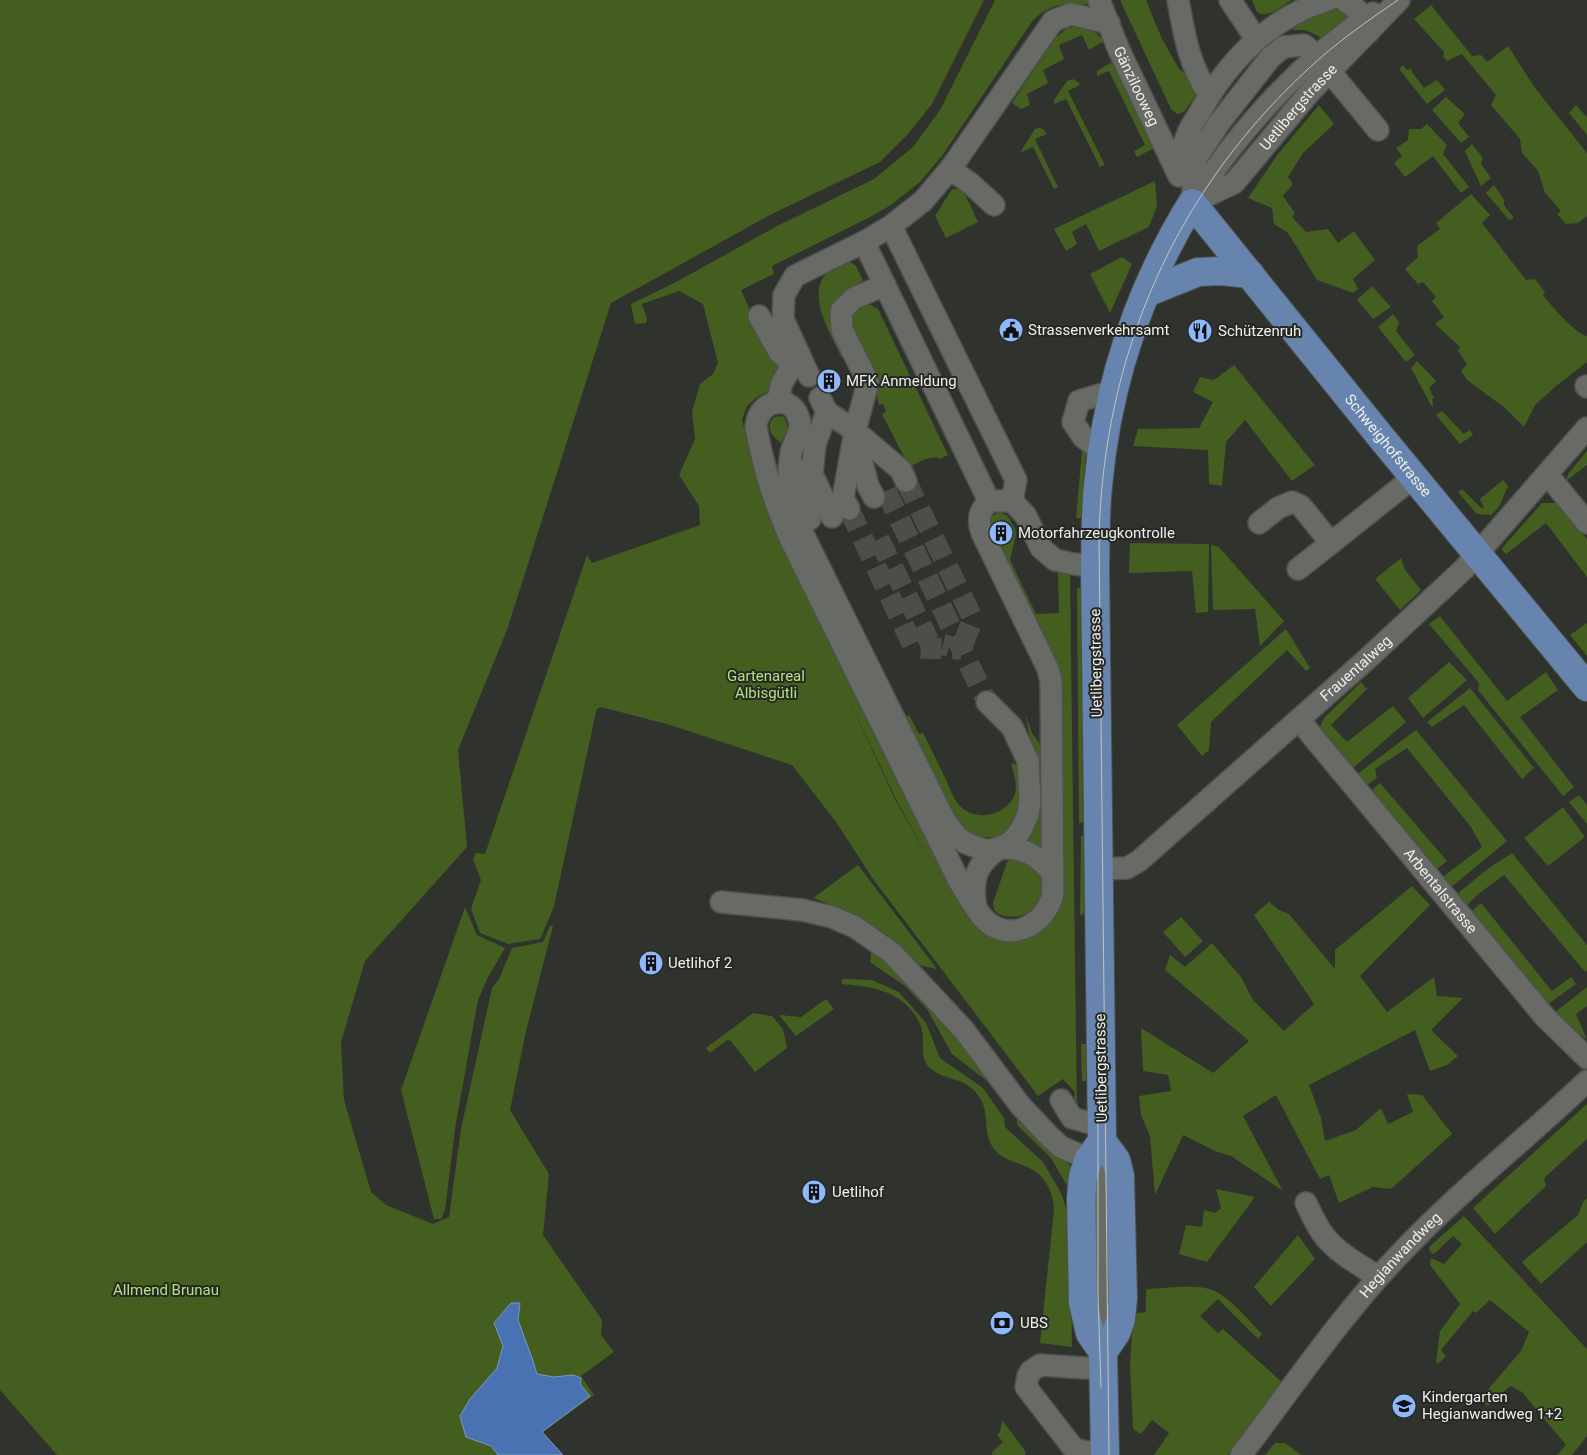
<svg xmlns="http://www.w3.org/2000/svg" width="1587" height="1455" font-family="Roboto,sans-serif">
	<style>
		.green { fill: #435e1e; fill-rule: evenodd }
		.water { fill: #4872b2; stroke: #7a98c3 }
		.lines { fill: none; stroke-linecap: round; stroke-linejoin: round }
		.minor-tunnel { stroke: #4c4e4a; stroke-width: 21; stroke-dasharray: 21 11; stroke-linecap: butt }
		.minor-casing { stroke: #50514e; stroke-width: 24 }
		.major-casing { stroke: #50514e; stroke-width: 30 }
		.minor { stroke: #686a65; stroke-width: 21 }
		.major { stroke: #6784af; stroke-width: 28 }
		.tram { stroke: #c3c4c1; stroke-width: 1 }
		.labels { text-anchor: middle; stroke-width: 4; stroke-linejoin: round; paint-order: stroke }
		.street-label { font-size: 15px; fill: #eeefec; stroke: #262824 }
		.poi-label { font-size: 15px; fill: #eeefec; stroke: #262824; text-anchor: start }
		.park-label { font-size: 15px; fill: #b3e27b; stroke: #262824 }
	</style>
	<rect width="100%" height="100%" fill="#30322e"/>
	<!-- green -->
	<g class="green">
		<path d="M0,0H984L932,104L908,134L880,162L770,215L611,303L507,630L458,750L467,847L365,961L341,1042L344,1100L371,1192L386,1205L433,1224L449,1217L461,1129L492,988L499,979L512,948L543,942L550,926H553L526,1031L510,1110L549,1174L543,1235L602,1320L601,1335L614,1352L581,1376L594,1395L543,1432L563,1455H57L0,1390Z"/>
		<path d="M995,0H1092L1091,3C1085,5 1080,4 1074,4C1057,3 1046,8 1033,20L942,156L920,182L891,205L872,216L772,266L774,274L741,290L760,332L785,369L769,391L757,397L747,406L742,420L750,450L895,771L962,908C969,919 977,931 990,935C995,937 1003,936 1009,936C1016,936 1026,938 1032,936C1050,930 1060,910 1064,893L1062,721L997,545L1012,537L1005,520L987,528L990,517L999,512L1008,516L1015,529L1016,534L1010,560L1036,614L1059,613L1058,572L1070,575L1077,1115L1073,1106L1075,1092L1063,1079L1038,1096L873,879L836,822L792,765L670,725L601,707L597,709L596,712L554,906L542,935L540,939L508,944L480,933L471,909L481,880L473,859L476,853L485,854L587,555L592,563L700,525L699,506L679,475L695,439L692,412L700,384L713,374L718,363L703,304L679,291L642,304L647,318L646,323L635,324L631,304L676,282L777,226L874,179L913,147L940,110ZM842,686L896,799L929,860L895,799Z"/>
		<path d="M1120,0H1146L1162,39L1179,69L1203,85L1184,112L1177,114L1171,109Z"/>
		<path d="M1252,0H1292C1281,6 1269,19 1257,12Z"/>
		<path d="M1431,5L1472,56L1481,55L1487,62L1508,46L1535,88L1587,153V216L1578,223L1566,224L1557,214L1561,211L1545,193L1538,171L1522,153L1520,139L1491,105L1496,95L1462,54L1447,61L1443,56L1444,52L1414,19Z"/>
		<path d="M1328,10H1341L1346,12L1348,17L1347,20L1326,37L1322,38L1305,30H1293L1290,24Z"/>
		<path d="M1079,26L1096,33L1104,41L1089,50L1082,35L1059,45L1064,59L1043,70L1048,83L1027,94L1030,105L1021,109L1012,103L1053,40L1067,28Z"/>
		<path d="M1110,63L1114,64L1154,148L1137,157L1134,151L1145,145L1109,71L1097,76V71Z"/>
		<path d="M1403,65L1407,70L1412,69V72L1424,88L1437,80L1445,90L1427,104L1399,69Z"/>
		<path d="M1073,79L1078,82L1080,85L1068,91L1105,165L1100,167L1066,99L1054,104V100L1067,81Z"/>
		<path d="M1446,97L1465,114L1458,123L1469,137L1461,143L1432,110Z"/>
		<path d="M1319,105L1334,124L1303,153L1288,177L1293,184L1283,196L1295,213L1292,217L1306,232L1328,229L1338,243L1354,231L1375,260L1353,279L1358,289L1353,293L1317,280L1288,233L1274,224L1272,208L1248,198L1278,154Z"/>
		<path d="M1576,105L1587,117V135L1569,113Z"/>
		<path d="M1427,124L1447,145L1443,154L1469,187L1461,193L1433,156L1405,177L1394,163L1402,156L1396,148L1408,140L1409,129H1421Z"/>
		<path d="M1039,128L1043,129L1047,134L1035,139L1058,187L1054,189L1033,147L1022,152L1021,151L1035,129Z"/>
		<path d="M1472,144L1483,158L1481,164L1491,178L1481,186L1465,151Z"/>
		<path d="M1155,181L1157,206L1149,227L1099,251L1086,224L1072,232L1077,244L1066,251L1054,229Z"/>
		<path d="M1494,185L1504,200V205L1514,218L1509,220L1486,193Z"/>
		<path d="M952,189L963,190L978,222L946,238L935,216Z"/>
		<path d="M1471,194L1490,215L1482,223L1526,280L1535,279L1545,292L1543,295C1552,306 1574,333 1587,336V362L1556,386L1535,405L1524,427L1505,408L1467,380L1461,371L1467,364L1458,351L1460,347L1435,324L1444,317L1432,301L1436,297L1423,282L1418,284L1405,269L1418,257L1417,246L1440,229L1436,223Z"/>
		<path d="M1122,257L1132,264L1110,313L1090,274Z"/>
		<path d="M849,261L856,266L863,281C820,305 828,317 847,356L842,358C830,333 801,287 834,267C839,264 844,263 849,261Z"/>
		<path d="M1372,286L1391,307L1373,319L1357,300Z"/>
		<path d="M867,303L878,309L948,455L939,459L937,457L925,459L909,467L882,414L886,411L883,404L879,405L875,387L849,335L851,308Z"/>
		<path d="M1393,314L1399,322L1396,331L1415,355L1406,362L1378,327Z"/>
		<path d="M1417,361L1436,381L1429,388L1434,398L1432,399L1433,406L1432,407L1411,368Z"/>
		<path d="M1234,365L1315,465L1292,481L1245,420L1226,442L1222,486L1209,484L1208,450L1133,446L1138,429L1199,428L1213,402L1193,392L1200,377L1214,380Z"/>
		<path d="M1442,411L1464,434L1470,430L1473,435L1460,444L1436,415Z"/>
		<path d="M783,416C791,427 787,432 781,443C771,435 765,428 774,417Z"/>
		<path d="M1082,451L1086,452L1081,518H1076Z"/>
		<path d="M1587,451V465L1566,481L1568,474Z"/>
		<path d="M1503,480L1508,486L1499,507L1491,515L1477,514L1458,492L1462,489L1481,508H1484L1480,499Z"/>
		<path d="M1542,503H1557L1587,539V577L1546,523L1506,554L1501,549Z"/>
		<path d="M1130,543L1209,544L1208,612L1196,613L1192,571L1129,573Z"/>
		<path d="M1211,545L1219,547L1284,621L1260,646L1255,609L1213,610Z"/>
		<path d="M1401,558L1405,570L1421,590L1400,610L1375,579Z"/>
		<path d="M1077,588H1081L1083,822L1079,823Z"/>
		<path d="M1440,616L1507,701L1546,672L1558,690L1520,717L1574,787L1563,796L1478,690L1479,683L1429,624Z"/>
		<path d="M1587,623V656L1570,635Z"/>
		<path d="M1286,629L1310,668L1306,671L1287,650L1211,722L1209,750L1202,756L1177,725Z"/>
		<path d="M1449,662L1467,680L1423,718L1408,698Z"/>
		<path d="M1361,682L1367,689L1331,725L1347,742L1393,706L1406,722L1353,768L1320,727L1324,718Z"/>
		<path d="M1470,688L1534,768L1522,779L1464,705L1432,727L1427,722Z"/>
		<path d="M1025,714L1032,733L1041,746L1042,753L1043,849L1024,844L1032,747Z"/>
		<path d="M909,715L919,734L923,733C931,749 939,765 947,782C951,790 953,799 960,806C974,821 1003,817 1013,798C1019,787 1014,775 1011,764L1014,763C1023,770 1021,782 1020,792C1020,802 1021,813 1015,822C1004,842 977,840 960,831L903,721Z"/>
		<path d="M1416,730L1507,841L1449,889L1440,879L1482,847L1471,827L1407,748L1375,769L1377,778L1364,787L1356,775Z"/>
		<path d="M1380,783L1447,861L1433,872L1367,794Z"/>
		<path d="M1579,795L1587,805V824L1569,802Z"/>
		<path d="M1563,807L1585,837L1548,866L1524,838Z"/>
		<path d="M1081,836H1084V914L1080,915Z"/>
		<path d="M1512,853L1587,945V971L1585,972L1504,875L1477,895L1464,909L1453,897L1489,868Z"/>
		<path d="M1023,857L1042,876C1046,905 1026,924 998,914L994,909L993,903L1007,862L1010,859Z"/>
		<path d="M858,865L937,969L914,964L868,922L845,910L813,898Z"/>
		<path d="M1412,886L1430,905L1360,976L1387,1012L1434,977L1437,996L1463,998L1431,1030L1458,1056L1447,1065L1430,1071L1415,1030L1309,1085L1321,1118L1325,1141L1356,1130L1381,1108L1388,1124L1413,1112L1407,1094L1422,1095L1452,1134L1391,1189L1373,1187L1339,1203L1329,1175L1320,1179L1276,1095L1243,1116L1283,1191L1231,1156L1215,1151L1183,1135L1155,1195L1150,1136L1141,1115L1139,1096L1171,1091L1168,1075L1143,1071L1141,1028L1213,1073L1249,1041L1165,970L1170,955L1185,967L1212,943L1241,977L1253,1000L1284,1031L1314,1004L1254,915L1269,902L1279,910L1289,914L1335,969V950Z"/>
		<path d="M1481,903L1552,991L1571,977L1576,984L1547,1005L1468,914Z"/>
		<path d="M465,907L477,935L505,948L487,979L478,1000L455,1129L445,1210L441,1219H434L401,1090Z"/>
		<path d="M1181,917L1203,941L1185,957L1163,932Z"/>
		<path d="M872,950L879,955L926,1001L1054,1154L1070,1165L1071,1170L1070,1191L1051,1158L1017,1125V1118L986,1080L952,1054L927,1009L905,986L870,962Z"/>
		<path d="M842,979L872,980L899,992L926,1023L940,1058L983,1088L1004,1118L1005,1127L1043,1162L1060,1191L1070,1218L1072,1347L1040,1343L1054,1210C1054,1195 1046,1176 1031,1169C1019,1162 1004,1161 995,1150C982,1135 990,1116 981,1100C967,1074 943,1083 928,1066C922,1059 923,1050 923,1041C924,1026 914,1011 903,1002C885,988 864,986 842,984Z"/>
		<path d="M1587,987V1006L1576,1014L1587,1039L1566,1026L1554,1013Z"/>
		<path d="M826,999L834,1009L796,1036L779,1015L801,1017Z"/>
		<path d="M753,1013L772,1016L783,1029L787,1048L755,1072L731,1041L727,1040L710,1053L706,1048Z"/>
		<path d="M1081,1044H1087L1086,1081H1082Z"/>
		<path d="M1587,1104V1139L1544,1178L1546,1186L1495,1234L1473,1208Z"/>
		<path d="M1216,1189L1255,1197L1207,1262L1179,1254L1186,1225L1202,1227L1204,1210L1215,1213L1221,1208Z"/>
		<path d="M1587,1198V1242L1541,1284L1522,1262L1578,1215L1583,1202Z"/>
		<path d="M1464,1216L1587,1349V1436L1572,1455H1557L1566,1445L1522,1392L1510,1386L1488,1406L1479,1400L1521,1351L1529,1332L1490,1300L1476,1313L1473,1311L1441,1350L1446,1356L1438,1364L1436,1362L1440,1331L1460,1304L1430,1265L1431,1258L1444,1264L1462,1244L1453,1236L1434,1254L1430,1252L1429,1247Z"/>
		<path d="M1298,1235L1315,1259L1271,1306L1254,1287Z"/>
		<path d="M1177,1287C1187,1287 1199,1286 1209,1289C1228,1294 1248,1320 1262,1334L1258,1339L1218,1299L1200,1316L1218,1333L1223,1329L1284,1384L1228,1455H1154L1169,1433L1152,1420L1141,1434L1133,1429L1130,1364L1133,1314L1146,1312V1290L1148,1289Z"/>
		<path d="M1002,1420L1026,1452L1025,1455H993L991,1453L1003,1442L997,1435L1000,1432Z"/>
		<path d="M1275,1443H1285L1301,1455H1265Z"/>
	</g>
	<!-- water -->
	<path class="water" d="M511,1303H520L518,1320L532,1358L537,1374L554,1377L573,1375L581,1378L580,1384L590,1396L542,1432L563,1455H498L491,1446L466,1437L460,1416L470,1399L497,1368L503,1346L494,1323Z"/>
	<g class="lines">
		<!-- minor-tunnel -->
		<g class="minor-tunnel">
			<path d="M906,481L973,619L961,649"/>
			<path d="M886,491L987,702"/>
			<path d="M849,509L914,648L961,649"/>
			<path d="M879,539L929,641L949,646"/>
		</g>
		<defs>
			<g id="minor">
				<path id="s1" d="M1099,0L1119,50L1179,176"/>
				<path d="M1178,0C1184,33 1189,67 1210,95"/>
				<path d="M1230,0L1256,39"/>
				<path d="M1344,0C1355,6 1368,19 1369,32"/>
				<path d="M950,169L971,184L994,205"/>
				<path d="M1176,170C1180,158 1183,145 1188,133C1191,125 1197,118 1201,110C1229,60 1271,17 1328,0"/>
				<path d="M1193,201C1241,128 1301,62 1373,13"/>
				<path d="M1192,203L1195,160L1219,123L1270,58L1283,47L1304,45L1317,56L1378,130"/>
				<path id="s2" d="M1192,203L1234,183L1309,93L1399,0"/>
				<path d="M891,226L1016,480L1012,501"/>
				<path d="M864,242L989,501"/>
				<path d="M759,316L779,352L793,364"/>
				<path d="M809,376L783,319L784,295L795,276L864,242L891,226L923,201L951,168L1053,21L1071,14L1109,23"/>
				<path d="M1586,386L1587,387"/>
				<path d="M820,398L827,412L855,431L901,470L906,481"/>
				<path d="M777,403L782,383L799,354"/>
				<path d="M827,412L815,444L812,474L832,517"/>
				<path d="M856,439L868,486L874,497"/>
				<path d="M1102,451L1083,437L1073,422L1079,401L1109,392L1113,393"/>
				<path d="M789,468L812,474L802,500L810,519"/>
				<path d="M1547,474L1587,523"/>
				<path d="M849,509L843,498L855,431L868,382L842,330L841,311L854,298L885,285"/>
				<path d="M1259,523L1278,508L1292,502L1301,506L1331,543L1414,477"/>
				<path d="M1298,569L1331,543"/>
				<path d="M987,702L1012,727L1028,761L1030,801L1028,814L1021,830L1012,841L1006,845L992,850H984L966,843L958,838L945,821L797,522C789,498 787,478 791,453C794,440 804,429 798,416C789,393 758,400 756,427C764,469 773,499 790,538L960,883C968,895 975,909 984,919C1010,945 1046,924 1053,894L1051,681L1048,669L982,533C977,520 979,511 989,501H1012L1026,516L1041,548L1055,560L1074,564L1095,566"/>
				<path id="s3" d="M1299,720L1545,1017L1587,1058"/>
				<path id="s4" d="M1099,869L1127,868L1139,861L1366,660L1465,568L1587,428"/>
				<path d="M721,902L802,910L832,917L855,927L892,953L963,1029L1020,1105L1048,1135L1061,1147L1089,1159"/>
				<path d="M976,907C971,880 976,863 1000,848C1024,847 1039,856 1053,874"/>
				<path d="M1061,1100L1072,1118L1101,1126"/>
				<path d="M1102,1141L1103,1352"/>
				<path d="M1306,1203C1312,1215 1317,1227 1325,1237C1339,1254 1360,1265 1378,1277"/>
				<path d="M1104,1367L1085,1368L1040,1365L1031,1371L1028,1376L1026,1387L1074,1449L1086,1452H1105"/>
				<path id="s5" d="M1241,1455C1292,1388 1340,1317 1398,1256C1457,1193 1525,1140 1587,1081"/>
			</g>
			<g id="major">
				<path d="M1146,293L1198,272L1221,271L1250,274"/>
				<path d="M1102,1141L1116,1160L1120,1176L1123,1298L1121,1319L1116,1333L1103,1352"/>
				<path id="s6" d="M1105,1455L1103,1352L1090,1333L1083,1303L1081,1198L1083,1176L1089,1159L1102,1141L1095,566C1096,539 1095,512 1098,486C1107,386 1139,289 1192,203L1380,436L1587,687"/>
			</g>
		</defs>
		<!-- minor casing -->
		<use href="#minor" class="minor-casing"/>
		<!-- major casing -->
		<use href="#major" class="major-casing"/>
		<!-- minor -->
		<use href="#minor" class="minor"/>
		<!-- major -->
		<use href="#major" class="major"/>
		<!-- tram -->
		<g class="tram">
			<path d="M1098,1117V1296L1101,1387"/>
			<path d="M1109,1455L1099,536C1104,355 1174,193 1308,69C1336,43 1367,21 1398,0"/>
		</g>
	</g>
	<!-- icons -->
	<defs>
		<symbol id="civic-disc" viewBox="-11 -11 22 22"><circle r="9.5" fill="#8db9fc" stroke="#262824"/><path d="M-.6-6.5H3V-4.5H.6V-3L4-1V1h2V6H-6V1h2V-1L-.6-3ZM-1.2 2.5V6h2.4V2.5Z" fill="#111"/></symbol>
		<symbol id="restaurant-disc" viewBox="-11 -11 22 22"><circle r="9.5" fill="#8db9fc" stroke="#262824"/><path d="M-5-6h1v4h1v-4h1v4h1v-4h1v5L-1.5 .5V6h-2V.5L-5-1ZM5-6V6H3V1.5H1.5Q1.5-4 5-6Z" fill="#111"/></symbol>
		<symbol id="building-disc" viewBox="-11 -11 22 22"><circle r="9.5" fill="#8db9fc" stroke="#262824"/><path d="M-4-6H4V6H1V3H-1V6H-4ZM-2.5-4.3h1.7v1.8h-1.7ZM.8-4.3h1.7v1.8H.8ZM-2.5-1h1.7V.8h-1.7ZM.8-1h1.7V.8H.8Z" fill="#111"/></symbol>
		<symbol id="bank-disc" viewBox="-11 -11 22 22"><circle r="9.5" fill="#8db9fc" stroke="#262824"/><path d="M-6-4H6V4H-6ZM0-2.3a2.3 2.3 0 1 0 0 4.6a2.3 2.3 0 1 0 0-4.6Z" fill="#111"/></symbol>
		<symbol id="school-disc" viewBox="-11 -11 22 22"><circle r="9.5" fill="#8db9fc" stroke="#262824"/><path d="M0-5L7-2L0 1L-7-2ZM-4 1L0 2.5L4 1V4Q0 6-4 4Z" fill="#111"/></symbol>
	</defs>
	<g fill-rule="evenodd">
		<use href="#civic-disc" x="997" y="316" width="28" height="28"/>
		<use href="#restaurant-disc" x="1186" y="317" width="28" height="28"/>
		<use href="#building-disc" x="815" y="367" width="28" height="28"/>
		<use href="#building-disc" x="987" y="519" width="28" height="28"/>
		<use href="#building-disc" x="637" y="949" width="28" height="28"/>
		<use href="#building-disc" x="800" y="1178" width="28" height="28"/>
		<use href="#bank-disc" x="988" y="1309" width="28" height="28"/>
		<use href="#school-disc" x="1390" y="1392" width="28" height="28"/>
	</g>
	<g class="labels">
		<!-- street labels -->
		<g class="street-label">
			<text dy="5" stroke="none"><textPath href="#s1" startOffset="94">Gänzilooweg</textPath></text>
			<text dy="5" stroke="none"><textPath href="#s2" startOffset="146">Uetlibergstrasse</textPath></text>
			<text dy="5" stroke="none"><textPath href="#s6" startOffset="1592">Schweighofstrasse</textPath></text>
			<text transform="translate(1096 663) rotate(-91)" y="5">Uetlibergstrasse</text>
			<text dy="5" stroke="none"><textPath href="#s4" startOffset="332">Frauentalweg</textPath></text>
			<text dy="5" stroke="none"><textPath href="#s3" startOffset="222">Arbentalstrasse</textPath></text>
			<text transform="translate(1101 1068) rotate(-91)" y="5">Uetlibergstrasse</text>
			<text dy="5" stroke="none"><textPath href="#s5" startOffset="256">Hegianwandweg</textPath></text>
		</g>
		<!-- poi labels -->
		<g class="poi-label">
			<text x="1028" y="335">Strassenverkehrsamt</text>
			<text x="1218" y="336">Schützenruh</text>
			<text x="846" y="386">MFK Anmeldung</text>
			<text x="1018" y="538">Motorfahrzeugkontrolle</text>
			<text x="668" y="968">Uetlihof 2</text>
			<text x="832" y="1197">Uetlihof</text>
			<text x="1020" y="1328">UBS</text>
			<text x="1422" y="1402">Kindergarten<tspan x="1422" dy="17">Hegianwandweg 1+2</tspan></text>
		</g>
		<!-- park labels -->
		<g class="park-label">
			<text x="766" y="681">Gartenareal<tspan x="766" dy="17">Albisgütli</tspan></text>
			<text x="166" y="1295">Allmend Brunau</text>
		</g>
	</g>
</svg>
